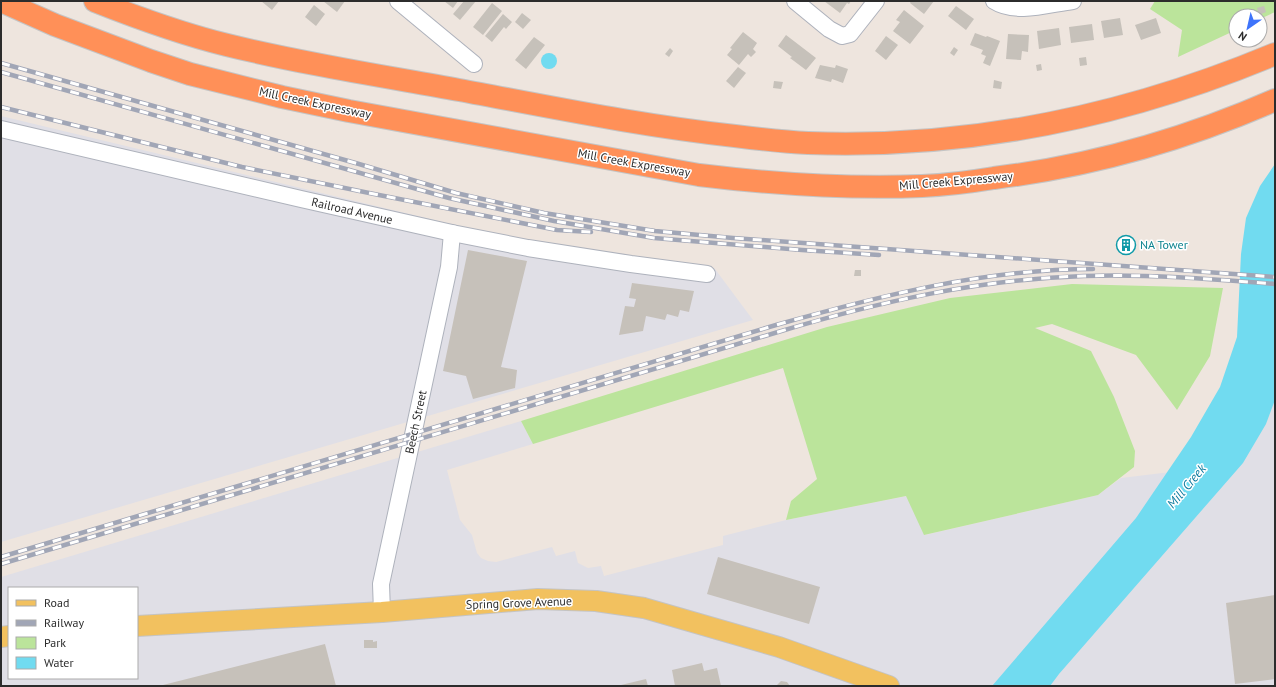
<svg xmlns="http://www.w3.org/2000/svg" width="1276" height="687" font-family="'PT Sans',sans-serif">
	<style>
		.industrial { fill: #e0dfe6; fill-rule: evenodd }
		.green { fill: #bbe49b }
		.water { fill: #71dbf0 }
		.building { fill: #c6c1ba }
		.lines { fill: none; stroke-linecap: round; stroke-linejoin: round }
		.minor-casing { stroke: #aeb2bc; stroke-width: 18 }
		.major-casing { stroke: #c4c4c4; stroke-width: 22 }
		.highway-casing { stroke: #c4c4c4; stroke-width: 24 }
		.minor { stroke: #fff; stroke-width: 16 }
		.major { stroke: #f2c15f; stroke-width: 20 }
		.highway { stroke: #ff9058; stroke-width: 22 }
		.rail-casing { stroke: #a1a6b6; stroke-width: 4.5 }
		.rail { stroke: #fff; stroke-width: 3; stroke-dasharray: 9; stroke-linecap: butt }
		.labels { text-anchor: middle; stroke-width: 3; stroke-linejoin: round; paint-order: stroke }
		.street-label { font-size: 12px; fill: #2c2c2c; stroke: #fff }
		.culture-label { font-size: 12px; fill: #0d838f; stroke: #fff; text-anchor: start }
		.water-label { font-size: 13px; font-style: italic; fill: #0d7b9f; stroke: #fff }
	</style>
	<rect width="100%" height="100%" fill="#eee5de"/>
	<!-- industrial -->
	<g class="industrial">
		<path d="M1,116L501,236L715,269L753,320L1,542Z"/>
		<path d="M1275,400V686H1V577L521,421L533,444L447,470L460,520L472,535L477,553L481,558L488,561L496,562L552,547L556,556L575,551L578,563L588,568L601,566L604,576L723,545V536L786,520L907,496L925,535L1098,495L1121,478L1204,468L1266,424ZM9,588H137V678H9Z"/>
	</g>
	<!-- green -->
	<g class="green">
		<path d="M1155,1H1275V12L1260,19V16H1236V30L1178,57L1182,30L1150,9Z"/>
		<path d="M1072,284L1223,288L1210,356L1177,410L1136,355L1052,324L1035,328L1091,351L1114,397L1135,451L1134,467L1098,495L924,535L906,496L786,520L791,501L817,479L783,368L533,444L521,421L827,327L950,298Z"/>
	</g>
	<!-- water -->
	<g class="water">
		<circle cx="549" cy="61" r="8"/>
		<path d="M1275,164V400L1266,424L1243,463L1059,674L1050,686H992L1136,518L1191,437L1220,387L1237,337L1241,254L1246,218L1260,186Z"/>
	</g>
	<!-- building -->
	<g class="building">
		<path d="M261,1H279L272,10Z"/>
		<path d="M323,1H345L337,12Z"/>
		<path d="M444,1H458L453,8Z"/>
		<path d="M464,1H476L460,20L453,14Z"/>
		<path d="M824,1H851L849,4L847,3L840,13Z"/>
		<path d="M911,1H934L924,14L910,3Z"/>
		<path d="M492,3L502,11L483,35L473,27Z"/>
		<path d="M314,5L325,14L316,26L305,17Z"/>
		<path d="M956,6L974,19L966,30L948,16Z"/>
		<path d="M1264,6L1266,12L1259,15L1257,8Z"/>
		<path d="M904,10L924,26L910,44L893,31L900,22L896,20Z"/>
		<path d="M522,13L531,20L523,29L515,22Z"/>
		<path d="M503,14L512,22L506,29L504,27L492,42L485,36Z"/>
		<path d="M1120,18L1123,35L1104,38L1101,21Z"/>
		<path d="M1156,18L1161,33L1141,40L1135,25Z"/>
		<path d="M1092,24L1094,40L1071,43L1069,27Z"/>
		<path d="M1059,28L1061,45L1039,49L1037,31Z"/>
		<path d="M743,32L757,43L753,49L756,52L751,57L748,54L739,65L727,55L732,49L730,48Z"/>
		<path d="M975,33L986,37L987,36L1000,41L990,66L983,63L986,56L981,54L983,50L970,45Z"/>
		<path d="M1008,34L1029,35L1028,52L1022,51L1021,60L1006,59Z"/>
		<path d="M786,35L816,58L806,70L790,58L792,57L778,46Z"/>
		<path d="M886,36L898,45L886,60L875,51Z"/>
		<path d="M534,37L545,45L526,69L515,60Z"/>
		<path d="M954,47L958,50L954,56L950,53Z"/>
		<path d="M670,48L673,51L669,57L665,54Z"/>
		<path d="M1086,57L1087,65L1080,66L1079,58Z"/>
		<path d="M1041,64L1042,70L1037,71L1036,65Z"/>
		<path d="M820,65L835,68L836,65L848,69L843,83L832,79L831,82L815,78Z"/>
		<path d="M738,67L746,73L734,88L726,81Z"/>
		<path d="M994,80L1002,82L1001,89L993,88Z"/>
		<path d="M774,81L783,82L781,89L773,88Z"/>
		<path d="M1120,239L1133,240V251L1119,250Z"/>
		<path d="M468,250L527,261L501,367L517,370L515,388L473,399L466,376L443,371Z"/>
		<path d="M855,270H861V276H854Z"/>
		<path d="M632,283L694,291L689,312L680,310L678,317L667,314L665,320L646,316L643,331L619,335L625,306L634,307L636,299L629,298Z"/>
		<path d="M718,557L820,587L809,624L707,594Z"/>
		<path d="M1275,595V679L1235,684L1226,603Z"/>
		<path d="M364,640H373V642L377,641V648H364Z"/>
		<path d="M325,644L336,686H163V685Z"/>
		<path d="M702,663L704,671L717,668L721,686H675L672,670Z"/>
		<path d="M646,679L648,686H621V685Z"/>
		<path d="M781,681L787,682L790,686H776Z"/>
	</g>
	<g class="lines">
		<defs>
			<g id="minor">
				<path d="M398,1L474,64"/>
				<path d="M795,1L829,29L842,36L850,34L876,1"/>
				<path d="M994,1C1016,15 1049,4 1073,1"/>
				<path d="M1,129L301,199L452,233L528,248L631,264L707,274"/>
				<path d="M382,612L381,584L449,267L452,233"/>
			</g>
			<g id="major">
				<path d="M137,626L382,612L538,599L596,601L644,608L779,647L889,686"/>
				<path d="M1,637L9,636"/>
			</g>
			<g id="highway">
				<path d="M1,1L55,25L151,61L190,74L282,97L349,111L699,175C773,184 847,189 922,186C946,185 970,182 994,178C1091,166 1186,139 1275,100"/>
				<path d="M95,1C138,18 182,34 227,45C304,64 382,76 459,90C551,107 642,126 735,136C759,139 783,142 808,143C971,149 1124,117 1275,54"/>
			</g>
		</defs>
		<!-- minor casing -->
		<use href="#minor" class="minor-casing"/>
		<!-- major casing -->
		<use href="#major" class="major-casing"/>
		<!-- highway casing -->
		<use href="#highway" class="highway-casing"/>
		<!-- minor -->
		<use href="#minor" class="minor"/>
		<!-- major -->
		<use href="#major" class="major"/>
		<!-- highway -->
		<use href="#highway" class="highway"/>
		<defs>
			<g id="rail">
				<path d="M1,63L359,164L456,193L544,213L655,231L733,238L1275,277"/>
				<path d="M1,72L449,198L554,221L654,238L802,250L879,255"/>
				<path d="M1,107L242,167L379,195L557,230L591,232"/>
				<path d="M1,557L776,325C879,296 985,269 1093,269"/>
				<path d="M1,564L778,332C878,302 980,279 1084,276C1148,274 1211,279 1275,284"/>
			</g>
		</defs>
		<!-- rail casing -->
		<use href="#rail" class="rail-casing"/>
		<!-- rail -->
		<use href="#rail" class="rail"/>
	</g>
	<!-- icons -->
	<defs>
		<symbol id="building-ring" viewBox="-11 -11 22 22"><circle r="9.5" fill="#fff" stroke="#0f9aa8" stroke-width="1.5"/><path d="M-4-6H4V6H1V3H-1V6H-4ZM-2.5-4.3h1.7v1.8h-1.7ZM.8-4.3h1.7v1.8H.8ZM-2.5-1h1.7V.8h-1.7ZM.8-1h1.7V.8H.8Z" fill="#0f9aa8"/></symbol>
	</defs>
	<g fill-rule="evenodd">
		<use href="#building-ring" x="1115" y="234" width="22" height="22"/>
	</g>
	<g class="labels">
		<!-- street labels -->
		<g class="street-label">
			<text transform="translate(315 103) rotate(12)" y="4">Mill Creek Expressway</text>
			<text transform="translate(634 163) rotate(10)" y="4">Mill Creek Expressway</text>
			<text transform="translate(956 181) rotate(-5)" y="4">Mill Creek Expressway</text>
			<text transform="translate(352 211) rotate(13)" y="4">Railroad Avenue</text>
			<text transform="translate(416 422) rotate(-78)" y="4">Beech Street</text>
			<text transform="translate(519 603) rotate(-2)" y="4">Spring Grove Avenue</text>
		</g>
		<!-- culture labels -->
		<g class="culture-label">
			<text x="1140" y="249">NA Tower</text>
		</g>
		<!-- water labels -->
		<g class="water-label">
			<text transform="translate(1186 486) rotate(-50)" y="5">Mill Creek</text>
		</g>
	</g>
	<!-- border -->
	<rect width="1276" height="687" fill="none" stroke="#2c2c2c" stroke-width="4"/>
	<!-- legend -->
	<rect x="8" y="587" width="130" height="92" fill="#ffffff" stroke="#ababab"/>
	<rect x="16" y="600" width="20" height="6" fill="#f2c15f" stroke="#ababab"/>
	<text x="44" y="607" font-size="12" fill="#2c2c2c">Road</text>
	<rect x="16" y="620" width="20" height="6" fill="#a1a6b6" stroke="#ababab"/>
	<text x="44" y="627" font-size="12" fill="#2c2c2c">Railway</text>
	<rect x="16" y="637" width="20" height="12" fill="#bbe49b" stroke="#ababab"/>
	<text x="44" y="647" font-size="12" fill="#2c2c2c">Park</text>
	<rect x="16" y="657" width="20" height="12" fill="#71dbf0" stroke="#ababab"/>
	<text x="44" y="667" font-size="12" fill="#2c2c2c">Water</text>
	<!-- north arrow -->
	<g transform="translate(1248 28) rotate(214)"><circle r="19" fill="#ffffff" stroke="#ababab"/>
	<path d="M0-3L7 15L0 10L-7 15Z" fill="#3e74fb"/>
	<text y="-6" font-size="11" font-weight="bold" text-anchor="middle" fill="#2c2c2c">N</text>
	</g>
</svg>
